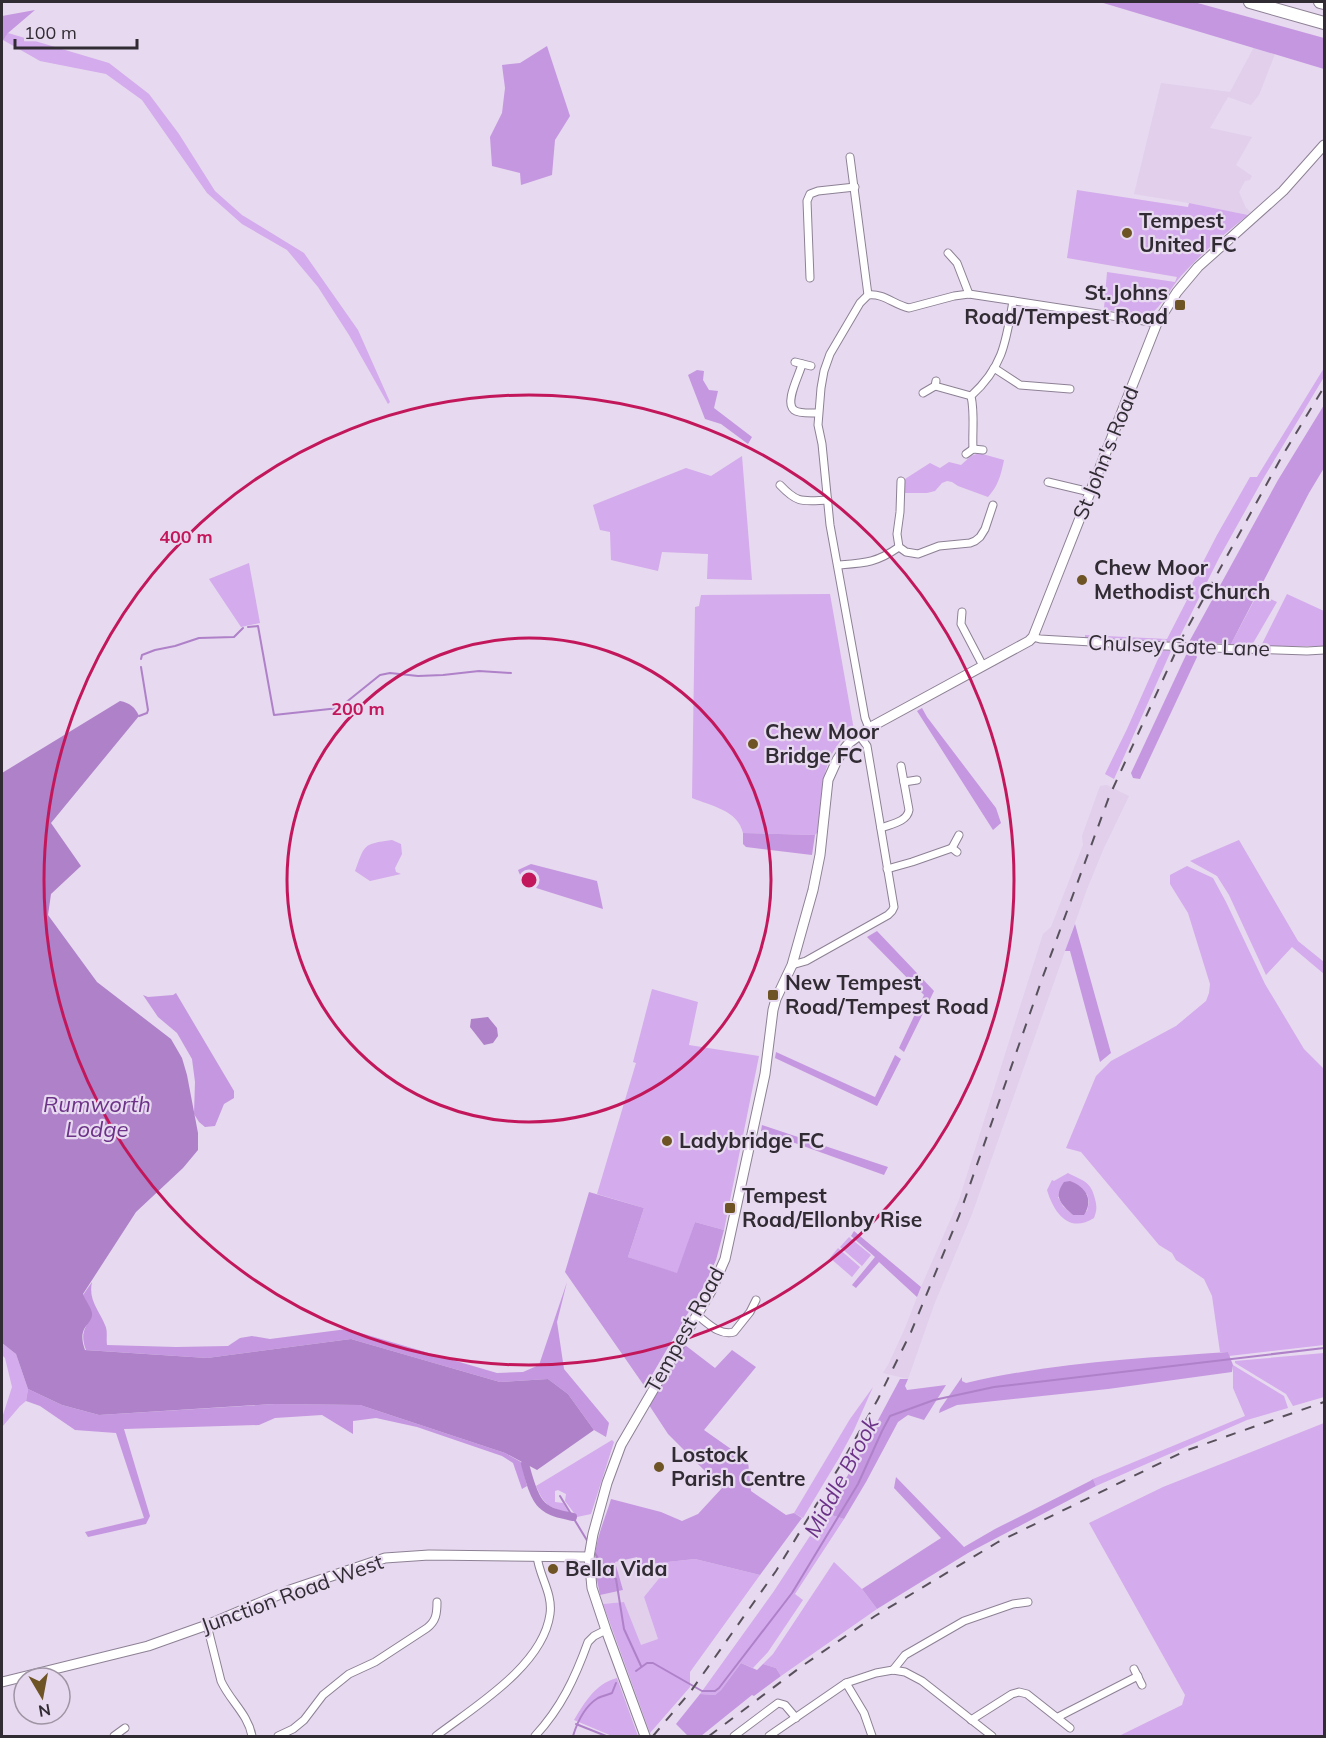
<svg xmlns="http://www.w3.org/2000/svg" width="1326" height="1738" font-family="Mulish,sans-serif">
	<style>
		.built { fill: #e1cfec }
		.green { fill: #d4abec; fill-rule: evenodd }
		.forest { fill: #c597e0 }
		.water { fill: #af81c9 }
		.lines { fill: none; stroke-linecap: round; stroke-linejoin: round }
		.stream { stroke: #af81c9; stroke-width: 2 }
		.canal { stroke: #af81c9; stroke-width: 8 }
		.street-casing { stroke: #8d8195; stroke-width: 9 }
		.secondary-casing { stroke: #8d8195; stroke-width: 11 }
		.highway-casing { stroke: #8d8195; stroke-width: 14 }
		.street { stroke: #fff; stroke-width: 7 }
		.secondary { stroke: #fff; stroke-width: 9 }
		.highway { stroke: #fff; stroke-width: 12 }
		.rail { stroke: #58515c; stroke-width: 2; stroke-dasharray: 10 10; stroke-linecap: butt }
		.street-bridge-casing { stroke: #8d8195; stroke-width: 9; stroke-linecap: butt }
		.street-bridge { stroke: #fff; stroke-width: 7 }
		.ring { fill: none; stroke: #c2185b; stroke-width: 3 }
		.poi-dot { fill: #6e5325; stroke: #e7d9ef; stroke-width: 2 }
		.labels { text-anchor: middle; stroke-width: 4.5; stroke-linejoin: round; paint-order: stroke }
		.poi-label { font-size: 21px; font-weight: bold; fill: #312c34; stroke: #e7d9ef; text-anchor: start }
		.street-label { font-size: 21px; fill: #312c34; stroke: #e7d9ef }
		.water-label { font-size: 22px; font-style: italic; fill: #6b3288; stroke: #e7d9ef }
		.centre { fill: #c2185b; stroke: #e7d9ef; stroke-width: 3 }
		.ring-label { font-size: 18px; text-anchor: middle; font-weight: bold; fill: #c2185b; stroke: #e7d9ef; stroke-width: 4.5; stroke-linejoin: round; paint-order: stroke }
	</style>
	<rect width="100%" height="100%" fill="#e7d9ef"/>
	<!-- built -->
	<g class="built">
		<path d="M1254,47L1275,54L1259,95L1251,105L1228,97L1210,128L1252,137L1236,165L1252,176L1250,180L1245,181L1239,192L1246,208L1251,212L1248,215L1189,203L1134,194L1161,83L1230,92Z"/>
		<path d="M1107,785L1129,796L1103,850L1087,889L972,1214L934,1305L908,1379L883,1373L889,1363L905,1328L921,1287L959,1200L1043,934L1051,927L1083,845L1082,836L1100,786Z"/>
		<path d="M637,1556L640,1565L658,1563L661,1576L644,1597L658,1639L641,1646L624,1602L603,1604L600,1595L623,1590L615,1562Z"/>
	</g>
	<!-- green -->
	<g class="green">
		<path d="M8,33L109,63L149,94L179,134L215,191L242,215L304,253L358,330L390,402L388,404L349,335L318,287L287,250L242,224L207,193L142,100L106,74L40,61L3,40Z"/>
		<path d="M1077,190L1188,207L1189,203L1248,215C1224,234 1202,253 1181,276C1170,288 1163,306 1149,315L1107,310V308H1104L1107,272L1175,282L1177,277L1067,258Z"/>
		<path d="M1324,368V377L1263,479L1219,558L1177,642L1085,639V635L1167,639L1187,600L1184,599L1217,535L1250,477H1257Z"/>
		<path d="M979,453L1004,460C1001,475 998,486 988,497L958,486L952,482L947,481L942,483L935,491L927,493H904L905,479L930,463L940,468L949,462L961,465L971,456Z"/>
		<path d="M742,456L752,580L707,579L708,554L662,552L658,571L611,560L610,532L600,530L593,505L686,468L711,476Z"/>
		<path d="M249,563L260,623L241,627L209,579Z"/>
		<path d="M1258,593L1277,602L1252,645L1231,644Z"/>
		<path d="M830,594L854,730C849,734 843,738 839,743C820,767 821,802 819,831L815,835L743,833C738,810 711,806 692,798L695,607L699,606L701,595Z"/>
		<path d="M1287,594L1324,611V646H1261Z"/>
		<path d="M1162,650L1171,651L1114,779L1105,774L1127,729Z"/>
		<path d="M392,840L401,844L402,854L395,868L396,872L401,874L370,881L355,871C365,845 362,844 392,840Z"/>
		<path d="M1239,840L1298,941L1324,962V974L1292,947L1266,975L1229,895L1217,876L1190,861Z"/>
		<path d="M1187,866L1213,878L1226,902L1265,984L1304,1049L1324,1069V1345L1229,1356L1228,1352H1220L1212,1296L1204,1279L1176,1260L1172,1253L1159,1245L1081,1152L1066,1148L1096,1076L1111,1061L1176,1026L1206,1001L1209,993L1210,984L1188,913L1170,884V875Z"/>
		<path d="M652,989L698,1002L689,1045L759,1056L724,1230L695,1222L678,1274L628,1257L644,1208L597,1194L636,1063L633,1062Z"/>
		<path d="M1068,1173C1083,1181 1091,1181 1095,1199C1097,1207 1097,1210 1094,1218C1069,1234 1054,1213 1047,1190L1052,1180L1054,1181ZM1087,1194L1089,1202L1087,1211L1073,1215L1063,1206L1058,1197Z"/>
		<path d="M849,1237L871,1255L862,1266L840,1247Z"/>
		<path d="M838,1248L860,1267L852,1277L830,1258Z"/>
		<path d="M2,1343L16,1354L28,1389L26,1401L20,1406L2,1427V1418L12,1387L5,1358L2,1355Z"/>
		<path d="M1324,1353V1397L1293,1406L1286,1394L1235,1363V1361Z"/>
		<path d="M1233,1365L1284,1396L1288,1408L1247,1420L1096,1486L1093,1479L1245,1416L1233,1388Z"/>
		<path d="M873,1387L854,1430L839,1458L803,1518L794,1513L850,1419Z"/>
		<path d="M1324,1423V1736H1119L1182,1705L1185,1695L1089,1523L1163,1487Z"/>
		<path d="M612,1440L614,1442L591,1514L577,1517L565,1501L566,1494L558,1490L555,1491V1502L563,1503L569,1513C548,1507 545,1506 536,1486Z"/>
		<path d="M825,1513L844,1519L795,1594L803,1600L768,1652L753,1668L741,1663L721,1690L715,1695L700,1694L774,1591Z"/>
		<path d="M695,1559L760,1575L690,1672V1687L650,1733L603,1604L624,1602L641,1645L658,1639L644,1597L661,1576L658,1563Z"/>
		<path d="M834,1562L862,1589L877,1609L781,1676L776,1668L763,1664L773,1654Z"/>
		<path d="M617,1678L638,1736H612L574,1720C585,1702 595,1684 617,1678Z"/>
	</g>
	<!-- forest -->
	<g class="forest">
		<path d="M1100,2H1194L1324,38V69Z"/>
		<path d="M35,10L8,33L2,42V16Z"/>
		<path d="M547,46L570,116L555,140L552,175L521,185L520,173L492,166L490,137L502,113L505,88L502,65L520,63Z"/>
		<path d="M697,370L704,371L703,380L709,390L718,391L714,408L752,437L748,444L721,424L705,419L688,375Z"/>
		<path d="M1324,405V468L1309,493L1231,644L1189,642L1278,480Z"/>
		<path d="M1191,652H1194L1197,657L1140,779L1133,778L1131,773L1186,655Z"/>
		<path d="M922,708L927,717L996,808L1001,823L993,830L917,711Z"/>
		<path d="M743,833L815,835L812,855L746,847L743,844Z"/>
		<path d="M531,864L597,881L603,909L533,887L523,882L518,870Z"/>
		<path d="M1075,924L1111,1053L1100,1062L1070,951H1065Z"/>
		<path d="M877,931L934,991L904,1052L899,1048L924,995L867,937Z"/>
		<path d="M176,993L234,1091V1098L224,1104L215,1126L205,1127L199,1122L194,1114L195,1082L192,1059L177,1033L158,1017L143,995L148,997L173,995Z"/>
		<path d="M776,1052L875,1097L895,1055L901,1059L877,1106L775,1058Z"/>
		<path d="M762,1125L888,1167L884,1175L761,1131Z"/>
		<path d="M589,1192L644,1208L628,1257L677,1273L695,1222L724,1230L716,1260L705,1284L645,1387L565,1272Z"/>
		<path d="M854,1231L921,1287L917,1297L879,1262L856,1288L852,1285L875,1257L851,1236Z"/>
		<path d="M92,1282C88,1300 99,1310 105,1325C108,1331 106,1338 107,1345L176,1347L228,1346L240,1338L252,1336L270,1339L347,1329L497,1373L523,1372L539,1365L567,1282L557,1322L564,1369L609,1423L606,1437L594,1430L568,1394L548,1379L500,1382L351,1339L207,1358L86,1350C81,1337 83,1330 90,1319L83,1295Z"/>
		<path d="M685,1345L715,1368L732,1350L756,1367L704,1430L748,1461L751,1491L786,1515L794,1513L802,1518L760,1575L695,1559L640,1565L637,1557L615,1562L623,1590L600,1595C598,1584 595,1573 595,1561C595,1540 605,1519 611,1499L661,1512L682,1521L698,1514L722,1488L668,1434L649,1405Z"/>
		<path d="M1228,1352L1233,1365L1232,1372L1108,1389L957,1405L939,1413L940,1409L962,1377V1381L966,1383C1050,1363 1142,1358 1228,1352Z"/>
		<path d="M900,1379H908L905,1386L907,1390L946,1385L924,1420L908,1415L898,1422L866,1482L844,1519L825,1513L854,1465Z"/>
		<path d="M28,1389L62,1405L99,1415L274,1404L360,1405L505,1453L521,1462L527,1486L522,1489L513,1463L502,1456L417,1427L376,1418L353,1421V1434L322,1415L275,1418L259,1425L124,1429L150,1516L146,1524L88,1537L85,1532L144,1518L116,1433L75,1430L40,1406L26,1401Z"/>
		<path d="M896,1477L964,1547L995,1529L1090,1481L1093,1479L1096,1486L968,1553L877,1609L862,1589L941,1538L894,1488Z"/>
		<path d="M741,1663L757,1670L763,1664L776,1668L781,1676L754,1696L752,1695L701,1736H688L676,1724L700,1694L715,1695L721,1690Z"/>
	</g>
	<!-- water -->
	<g class="water">
		<path d="M120,701C130,703 135,707 139,716L51,823L81,866L51,894L48,915L97,982L171,1039L182,1058L187,1075L198,1133V1150L183,1168L136,1212L83,1294C85,1300 91,1307 92,1313C93,1326 76,1325 85,1350L207,1358L351,1339L500,1382L548,1379L568,1394L594,1430L537,1470L505,1453L360,1405L273,1404L99,1415L62,1405L28,1389L16,1354L2,1343V773Z"/>
		<path d="M488,1017L497,1028L498,1036L493,1043L484,1045L470,1027L471,1019Z"/>
		<path d="M1070,1181C1086,1187 1094,1200 1084,1215H1073C1061,1204 1053,1197 1064,1182Z"/>
	</g>
	<g class="lines">
		<!-- stream -->
		<g class="stream">
			<path d="M248,627L258,626L274,715L339,708L380,675L390,673L418,676L443,675L479,671L511,673"/>
			<path d="M141,659L142,655L155,650L175,646L199,638L234,637L243,628"/>
			<path d="M139,716L147,713L148,710L141,667"/>
			<path d="M560,1496L588,1542"/>
			<path d="M593,1550L605,1570L616,1579L624,1629L641,1666"/>
			<path d="M636,1671L647,1663H653L702,1691H715L719,1688L792,1593L858,1484L882,1431L890,1416L934,1400L994,1387L1324,1348"/>
			<path d="M576,1724L606,1736"/>
			<path d="M573,1736C577,1723 585,1706 598,1698C602,1696 607,1695 612,1693L616,1683"/>
		</g>
		<!-- canal -->
		<path class="canal" d="M525,1464C528,1475 533,1497 542,1505C550,1513 563,1515 573,1517"/>
		<defs>
			<g id="street">
				<path d="M850,157L868,295"/>
				<path d="M948,253L957,263L969,294"/>
				<path d="M810,278L807,201L810,194L818,191L855,187"/>
				<path d="M795,362L811,366"/>
				<path d="M802,364C800,374 784,402 794,410C799,414 812,413 818,413"/>
				<path d="M994,368L1020,385L1070,389"/>
				<path d="M935,386L971,396"/>
				<path d="M923,393L935,386L936,381"/>
				<path d="M973,449C972,431 975,414 971,396C1003,367 1006,342 1013,301"/>
				<path d="M966,454L973,449L983,450"/>
				<path d="M901,481L900,512L897,534L899,547L906,552L918,554L939,546L970,543L975,541L980,537L985,529L993,505"/>
				<path d="M1048,482L1090,492"/>
				<path d="M780,485C798,504 802,501 828,500"/>
				<path d="M838,565C865,563 876,563 899,547"/>
				<path d="M962,612L961,624L983,666"/>
				<path d="M1033,637L1040,639L1143,645"/>
				<path d="M1212,648L1307,651L1324,650"/>
				<path d="M869,728L865,718L830,525L822,444L818,425L821,388L824,371L830,354L860,303L868,295C884,293 894,305 909,308L954,296L969,294L1157,323"/>
				<path d="M904,782L917,780"/>
				<path d="M881,828C891,824 907,822 909,810L901,766"/>
				<path d="M957,852L952,848L959,835"/>
				<path d="M887,869L912,862L952,848"/>
				<path d="M792,965L806,961L888,915L892,911L894,907L867,746L859,735"/>
				<path d="M697,1315C708,1323 719,1336 734,1332L750,1312L756,1300"/>
				<path d="M207,1625L221,1681C230,1701 248,1714 252,1736"/>
				<path d="M1134,1669L1142,1685"/>
				<path d="M893,1670L905,1655L964,1621L1013,1604L1028,1602"/>
				<path d="M846,1683L864,1713L872,1736"/>
				<path d="M1058,1717L1138,1676"/>
				<path d="M971,1720L1012,1694L1019,1692L1027,1694L1070,1728"/>
				<path d="M114,1736L125,1728"/>
				<path d="M278,1736L293,1729L304,1720L323,1695L349,1674L375,1662L427,1628C436,1621 437,1614 437,1602"/>
				<path d="M436,1736C474,1707 543,1666 550,1614C553,1593 539,1576 537,1556"/>
				<path d="M535,1736C561,1708 575,1678 588,1642L594,1636L606,1630"/>
				<path d="M734,1736L778,1703L785,1705L796,1718"/>
				<path d="M769,1736L846,1683L876,1673L893,1670L905,1672L922,1681L992,1736"/>
			</g>
			<g id="secondary">
				<path d="M2,1682L148,1646L207,1625L290,1590L385,1558L429,1555L589,1557"/>
				<path d="M645,1736L606,1630L592,1588L589,1557L593,1534L607,1483L621,1445L711,1291L725,1259L765,1074L773,1010L776,999L792,965L813,890L820,855L828,780L837,760L845,748L849,743L869,728L1029,641L1033,637L1157,323L1177,292L1198,267L1283,191L1324,145"/>
			</g>
			<g id="highway">
				<path d="M1250,2L1324,23"/>
				<path d="M1320,2L1324,3"/>
			</g>
		</defs>
		<!-- street casing -->
		<use href="#street" class="street-casing"/>
		<!-- secondary casing -->
		<use href="#secondary" class="secondary-casing"/>
		<!-- highway casing -->
		<use href="#highway" class="highway-casing"/>
		<!-- street -->
		<use href="#street" class="street"/>
		<!-- secondary -->
		<use href="#secondary" class="secondary"/>
		<!-- highway -->
		<use href="#highway" class="highway"/>
		<!-- rail -->
		<g class="rail">
			<path d="M653,1736L691,1691L776,1571L838,1469L878,1399L911,1332L959,1216L1042,979L1109,797L1183,636L1281,458L1324,387"/>
			<path d="M709,1736L802,1666L875,1616L998,1542L1185,1451L1324,1402"/>
		</g>
		<defs>
			<path id="street-bridge" d="M1143,645L1212,648"/>
		</defs>
		<!-- street-bridge casing -->
		<use href="#street-bridge" class="street-bridge-casing"/>
		<!-- street-bridge -->
		<use href="#street-bridge" class="street-bridge"/>
	</g>
	<!-- distance rings -->
	<g class="ring">
		<circle cx="529" cy="880" r="242"/>
		<circle cx="529" cy="880" r="485"/>
	</g>
	<!-- markers -->
	<g class="poi-dot">
		<circle cx="1127" cy="233" r="6"/>
		<rect x="1174" y="299" width="12" height="12" rx="3"/>
		<circle cx="1082" cy="580" r="6"/>
		<circle cx="753" cy="744" r="6"/>
		<rect x="767" y="989" width="12" height="12" rx="3"/>
		<circle cx="667" cy="1141" r="6"/>
		<rect x="724" y="1202" width="12" height="12" rx="3"/>
		<circle cx="659" cy="1467" r="6"/>
		<circle cx="553" cy="1569" r="6"/>
	</g>
	<g class="labels">
		<!-- poi labels -->
		<g class="poi-label">
			<text x="1139" y="228">Tempest<tspan x="1139" dy="24">United FC</tspan></text>
			<text x="1168" y="300" text-anchor="end">St.Johns<tspan x="1168" dy="24">Road/Tempest Road</tspan></text>
			<text x="1094" y="575">Chew Moor<tspan x="1094" dy="24">Methodist Church</tspan></text>
			<text x="765" y="739">Chew Moor<tspan x="765" dy="24">Bridge FC</tspan></text>
			<text x="785" y="990">New Tempest<tspan x="785" dy="24">Road/Tempest Road</tspan></text>
			<text x="679" y="1148">Ladybridge FC</text>
			<text x="742" y="1203">Tempest<tspan x="742" dy="24">Road/Ellonby Rise</tspan></text>
			<text x="671" y="1462">Lostock<tspan x="671" dy="24">Parish Centre</tspan></text>
			<text x="565" y="1576">Bella Vida</text>
		</g>
		<!-- street labels -->
		<g class="street-label">
			<text transform="translate(1106 453) rotate(-68)" y="7">St John's Road</text>
			<text transform="translate(1179 646) rotate(2)" y="7">Chulsey Gate Lane</text>
			<text transform="translate(685 1330) rotate(-61)" y="7">Tempest Road</text>
			<text transform="translate(292 1594) rotate(-20)" y="7">Junction Road West</text>
		</g>
		<!-- water labels -->
		<g class="water-label">
			<text x="97" y="1112">Rumworth<tspan x="97" dy="25">Lodge</tspan></text>
			<text transform="translate(841 1477) rotate(-62)" y="8">Middle Brook</text>
		</g>
	</g>
	<circle cx="529" cy="880" r="9" class="centre"/>
	<g class="ring-label">
		<text x="186" y="543">400 m</text>
		<text x="358" y="715">200 m</text>
	</g>
	<!-- border -->
	<rect width="1326" height="1738" fill="none" stroke="#312c34" stroke-width="6"/>
	<!-- north arrow -->
	<g transform="translate(42 1696) rotate(170)"><circle r="28" fill="#e7d9ef" stroke="#9e94a4" stroke-width="1.5"/>
	<path d="M0-4.5L10 22L0 15L-10 22Z" fill="#6e5325"/>
	<text y="-9" font-size="16" font-weight="bold" text-anchor="middle" fill="#312c34">N</text>
	</g>
	<!-- scale -->
	<path d="M15 39v9h122v-9" fill="none" stroke="#312c34" stroke-width="3"/>
	<text x="24" y="39" font-size="18" fill="#312c34" stroke="#e7d9ef" stroke-width="4.5" paint-order="stroke">100 m</text>
</svg>
